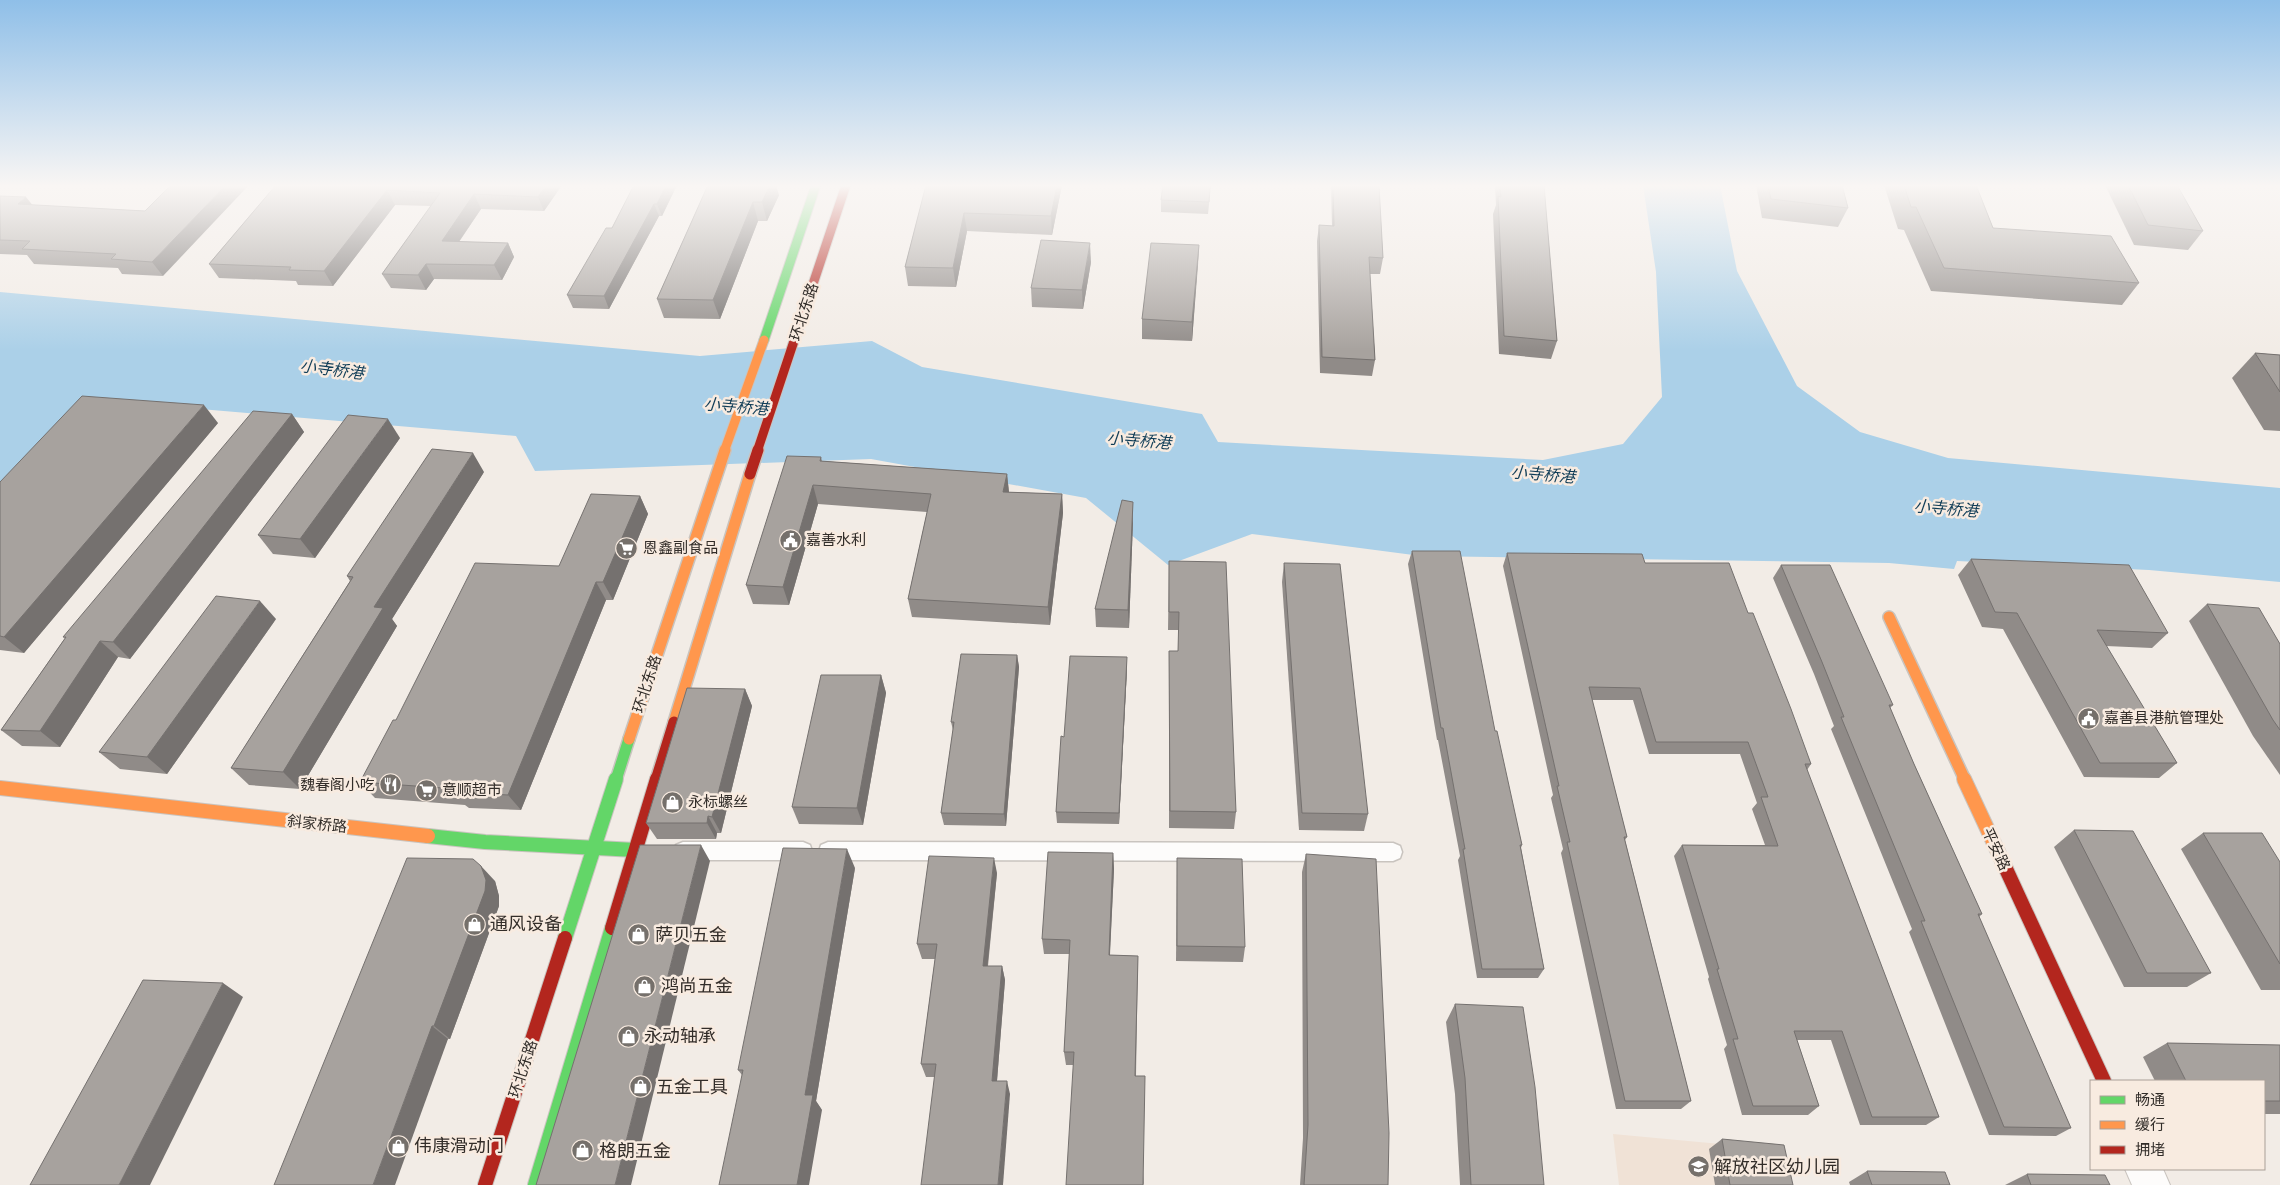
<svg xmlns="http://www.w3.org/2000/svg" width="2280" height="1185" font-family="'Open Sans','Noto Sans SC',sans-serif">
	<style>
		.built { fill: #f0e2d6 }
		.water { fill: #abd0e8 }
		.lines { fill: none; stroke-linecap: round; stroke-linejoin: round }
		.lane-casing { stroke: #c9c4bf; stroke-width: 3 }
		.street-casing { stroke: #c9c4bf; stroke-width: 2 }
		.fast-far2-casing { stroke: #c9c4bf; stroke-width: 11 }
		.fast-far1-casing { stroke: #c9c4bf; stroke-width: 14 }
		.fast-casing { stroke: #c9c4bf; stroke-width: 16 }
		.slow-far2-casing { stroke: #c9c4bf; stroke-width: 11 }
		.slow-far1-casing { stroke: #c9c4bf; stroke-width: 14 }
		.slow-casing { stroke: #c9c4bf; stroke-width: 16 }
		.jam-far2-casing { stroke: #c9c4bf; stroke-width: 11 }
		.jam-far1-casing { stroke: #c9c4bf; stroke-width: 14 }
		.jam-casing { stroke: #c9c4bf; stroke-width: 16 }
		.lane { fill: #fdfcfb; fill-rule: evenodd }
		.street { fill: #fdfcfb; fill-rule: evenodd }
		.fast-far2 { stroke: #63d668; stroke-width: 9 }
		.fast-far1 { stroke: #63d668; stroke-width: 11 }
		.fast { stroke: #63d668; stroke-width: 14 }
		.slow-far2 { stroke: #ff974d; stroke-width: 9 }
		.slow-far1 { stroke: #ff974d; stroke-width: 11 }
		.slow { stroke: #ff974d; stroke-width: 14 }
		.jam-far2 { stroke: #b3261e; stroke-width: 9 }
		.jam-far1 { stroke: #b3261e; stroke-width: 11 }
		.jam { stroke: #b3261e; stroke-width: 14 }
		.wall { fill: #908b88 }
		.shaded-wall { fill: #75716f }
		.building { fill: #a7a29e; stroke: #75716f }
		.labels { text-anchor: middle; stroke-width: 5; stroke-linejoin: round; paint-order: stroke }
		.street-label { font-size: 15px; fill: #322d29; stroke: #f8ebe0 }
		.poi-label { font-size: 15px; fill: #322d29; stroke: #f8ebe0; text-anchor: start }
		.water-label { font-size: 16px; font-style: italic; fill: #103d57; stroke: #f8ebe0 }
		.near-poi-label { font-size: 18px; fill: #322d29; stroke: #f8ebe0; text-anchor: start }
	</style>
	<rect width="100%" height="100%" fill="#f2ece6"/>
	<!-- built -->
	<path class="built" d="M1613,1134L1774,1149L1782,1185H1619Z"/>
	<!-- water -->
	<path class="water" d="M1643,185H1720L1737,271L1797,386L1860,432L1948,458L2280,488V582L2149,570L1957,561L1954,569L1889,563L1421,556L1252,534L1168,565L1086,498L871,459L535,471L516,436L106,401L0,497V292L700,356L872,341L922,367L1202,414L1218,442L1543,460L1623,444L1662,397L1656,272Z"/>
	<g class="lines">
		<defs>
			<g id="lane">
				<path d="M683,842H803L810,845L812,851L810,857L803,860H683L676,857L674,851L676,845Z"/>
				<path d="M828,842L1393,843L1400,846L1402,852L1400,858L1393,861L828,860L821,857L819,851L821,845Z"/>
			</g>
			<path id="street" d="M2125,1169H2163L2170,1185H2132Z"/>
			<path id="fast-far2" d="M764,340L816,185"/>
			<path id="fast-far1" d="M616,780L629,739"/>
			<g id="fast">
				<path d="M428,836L485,842L635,850"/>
				<path d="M565,938L616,779"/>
				<path d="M535,1185L612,928"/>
			</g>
			<path id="slow-far2" d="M724,452L764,340"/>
			<g id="slow-far1">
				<path d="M1889,617L1965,780"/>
				<path d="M674,722L750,474"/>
				<path d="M629,739L725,450"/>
			</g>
			<g id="slow">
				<path d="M1964,779L2006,869"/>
				<path d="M0,788L428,836"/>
			</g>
			<path id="jam-far2" d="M757,452L846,185"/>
			<g id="jam-far1">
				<path d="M750,474L758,450"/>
				<path d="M656,780L674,722"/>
			</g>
			<g id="jam">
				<path d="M2006,869L2104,1081"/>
				<path d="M612,928L657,779"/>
				<path d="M485,1185L565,938"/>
			</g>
		</defs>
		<!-- lane casing -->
		<use href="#lane" class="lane-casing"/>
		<!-- street casing -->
		<use href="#street" class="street-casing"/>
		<!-- fast-far2 casing -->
		<use href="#fast-far2" class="fast-far2-casing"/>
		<!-- fast-far1 casing -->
		<use href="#fast-far1" class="fast-far1-casing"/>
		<!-- fast casing -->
		<use href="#fast" class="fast-casing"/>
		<!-- slow-far2 casing -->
		<use href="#slow-far2" class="slow-far2-casing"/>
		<!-- slow-far1 casing -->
		<use href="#slow-far1" class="slow-far1-casing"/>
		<!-- slow casing -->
		<use href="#slow" class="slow-casing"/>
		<!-- jam-far2 casing -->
		<use href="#jam-far2" class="jam-far2-casing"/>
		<!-- jam-far1 casing -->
		<use href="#jam-far1" class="jam-far1-casing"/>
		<!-- jam casing -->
		<use href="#jam" class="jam-casing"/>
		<!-- lane -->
		<use href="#lane" class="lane"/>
		<!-- street -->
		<use href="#street" class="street"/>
		<!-- fast-far2 -->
		<use href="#fast-far2" class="fast-far2"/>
		<!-- fast-far1 -->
		<use href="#fast-far1" class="fast-far1"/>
		<!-- fast -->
		<use href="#fast" class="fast"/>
		<!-- slow-far2 -->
		<use href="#slow-far2" class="slow-far2"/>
		<!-- slow-far1 -->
		<use href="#slow-far1" class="slow-far1"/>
		<!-- slow -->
		<use href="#slow" class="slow"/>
		<!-- jam-far2 -->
		<use href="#jam-far2" class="jam-far2"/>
		<!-- jam-far1 -->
		<use href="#jam-far1" class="jam-far1"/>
		<!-- jam -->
		<use href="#jam" class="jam"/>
	</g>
	<!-- wall -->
	<g class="wall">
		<path d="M276,185H562L544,211L481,209L459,242L508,243L514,257L502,280L434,279L426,290L391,288L382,274L431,206L395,205L333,286L298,285L296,281L219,278L209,264Z"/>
		<path d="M634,185H677L662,216H659L609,309L573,308L567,295L612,228Z"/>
		<path d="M708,185L779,195L767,221H758L720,319L664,318L657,299Z"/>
		<path d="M926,185H1062L1052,235L967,231L956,287L908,286L905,267Z"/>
		<path d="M1163,185H1211L1208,214L1161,212V200Z"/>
		<path d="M1331,185H1379L1383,258L1380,274H1370L1375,360L1372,376L1320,373L1317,241L1319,225L1332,226Z"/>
		<path d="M1495,185H1544L1557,341L1551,359L1499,354L1493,214L1496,205Z"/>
		<path d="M1756,185H1842L1848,208L1838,227L1762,218Z"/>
		<path d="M1884,185H1976L1993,228L2139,283L2122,305L1931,291L1904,230L1898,229Z"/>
		<path d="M2105,185H2177L2203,231L2188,250L2134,245Z"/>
		<path d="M0,196L32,205L145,211L163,276L122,274L118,268L34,264L27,255L0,254Z"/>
		<path d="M1199,245L1192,341L1142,339V319Z"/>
		<path d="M1091,262L1083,309L1032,307L1031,288Z"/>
		<path d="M2255,353L2280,355V431L2264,430L2232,378Z"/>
		<path d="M292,414L304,432L130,659L118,657L60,747L22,746L1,730L65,638L63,637Z"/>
		<path d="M218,423L24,653L0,650V482Z"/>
		<path d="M400,438L315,558L273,554L258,535Z"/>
		<path d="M821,457L822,461L1007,474L1009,492L1062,494L1063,513L1050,625L912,617L908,599L927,512L818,504L789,605L753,604L746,585Z"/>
		<path d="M484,472L392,619L397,626L300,789L249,785L231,768L350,581L347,576Z"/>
		<path d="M640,496L648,514L613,600H606L521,810L469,808L465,805L375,798L360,782L396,720L559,566Z"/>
		<path d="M1133,521L1129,628L1096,627L1095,609Z"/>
		<path d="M1412,551L1495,731L1522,845L1521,848L1544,969L1538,978H1477L1458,860L1460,856L1438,740H1437L1408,564Z"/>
		<path d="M1507,553L1645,563L1748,613L1811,764L1807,770L1939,1117L1926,1125H1860L1831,1040H1797L1819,1106L1808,1115H1742L1724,1049L1727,1045L1708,979L1709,977L1674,856L1682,845H1765L1752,809L1757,803L1740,754H1649L1633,700H1592L1627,837L1625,840L1691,1101L1681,1109H1616L1561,853L1563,849L1551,798L1553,795L1503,566Z"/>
		<path d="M1971,559L2168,633L2152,648L2106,646L2177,763L2159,778L2084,777L2003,629L1982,627L1958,575Z"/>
		<path d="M1169,561L1236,812L1234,829L1169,828V651H1178L1179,630H1168Z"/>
		<path d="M1284,563L1368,814L1364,831L1299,830L1282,582Z"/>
		<path d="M1781,565L1893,705L1890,708L1914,764L1982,914L1979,917L2071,1128L2056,1136L1989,1135L1909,932L1912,929L1831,729L1834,726L1814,674L1773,578Z"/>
		<path d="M2207,604L2280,644V775L2253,736L2189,621Z"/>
		<path d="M276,619L167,774L120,769L99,752Z"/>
		<path d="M1017,655L1019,667L1006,826L944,825L941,813L953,730L951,722Z"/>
		<path d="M1127,669L1119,824L1057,823L1056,812L1064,737Z"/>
		<path d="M881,675L886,693L863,825L799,824L792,807Z"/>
		<path d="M745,689L752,706L721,833H717L716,839H657L646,823Z"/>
		<path d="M2074,830L2211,973L2187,987H2124L2054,847Z"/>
		<path d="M2203,833L2280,862V990H2261L2181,849Z"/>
		<path d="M1113,853L1114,869L1110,955L1138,956L1136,1076L1144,1185L1073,1065H1066L1064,1052L1070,954H1044L1042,939Z"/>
		<path d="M1306,854L1388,1185H1300L1303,1138L1302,872Z"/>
		<path d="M1177,858L1245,947L1243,962L1176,961Z"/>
		<path d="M855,868L816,1101L822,1110L742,1075L738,1070Z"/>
		<path d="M997,873L988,966H1002L1005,980L997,1081L1010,1094L935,1077H926L921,1064L935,959H922L917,944Z"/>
		<path d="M495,881L499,896V906L450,1039H448L274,1185Z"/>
		<path d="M1455,1004L1544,1185H1460L1455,1094L1446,1022Z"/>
		<path d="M2167,1043L2280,1045V1114H2264V1081H2155L2143,1057Z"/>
		<path d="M1722,1139L1793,1185H1715L1709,1149Z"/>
		<path d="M1867,1171L1950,1185H1850L1849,1182Z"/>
		<path d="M2027,1174L2110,1185H2005Z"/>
	</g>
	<!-- shaded-wall -->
	<g class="shaded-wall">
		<path d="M226,185H249L163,276L152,262Z"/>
		<path d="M546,185H562L544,211L538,197Z"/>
		<path d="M666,185H677L662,216L657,204Z"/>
		<path d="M770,185H776L779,195L767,221L762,202Z"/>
		<path d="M1057,185H1062L1052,235L1051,216Z"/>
		<path d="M387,190L395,205L333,286L324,271Z"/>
		<path d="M474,194L481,209L449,256L442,241Z"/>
		<path d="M26,197L38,212L18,204Z"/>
		<path d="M753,202L758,221L720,319L713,300Z"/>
		<path d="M654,204L659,216L609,309L604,296Z"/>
		<path d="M964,213L967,231L956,287L953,268Z"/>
		<path d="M508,243L514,257L502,280L494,265Z"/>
		<path d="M1090,243L1091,262L1083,309L1082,290Z"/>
		<path d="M1199,245L1198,265L1192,341V322Z"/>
		<path d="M426,264L434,279L426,290L418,275Z"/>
		<path d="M204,405L218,423L24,653L4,637Z"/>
		<path d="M292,414L304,432L130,659L113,642Z"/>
		<path d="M388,419L400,438L315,558L300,539Z"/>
		<path d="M473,453L484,472L392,619L397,626L300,789L283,772L374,607Z"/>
		<path d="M1007,474L1009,493L1003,492Z"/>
		<path d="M813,485L818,504L789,605L783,587Z"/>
		<path d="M1062,494L1063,513L1050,625L1048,607Z"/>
		<path d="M640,496L648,514L613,600L603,582Z"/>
		<path d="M1133,502V521L1129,628L1128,610Z"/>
		<path d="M596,582L606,600L521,810L508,795Z"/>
		<path d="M260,601L276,619L167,774L147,757Z"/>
		<path d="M100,641L118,657L60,747L40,731Z"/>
		<path d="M1017,655L1019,667L1006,826L1004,814Z"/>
		<path d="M1127,657V669L1119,824V813Z"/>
		<path d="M881,675L886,693L863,825L857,808Z"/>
		<path d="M745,689L752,706L721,833L712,817Z"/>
		<path d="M708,816L717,833L716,839L707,823Z"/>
		<path d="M701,845L710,861L631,1185H615Z"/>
		<path d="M847,849L855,868L816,1101L822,1110L809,1185H797L805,1095Z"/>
		<path d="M1113,853L1114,869L1109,970V955Z"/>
		<path d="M994,858L997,873L986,980L983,966Z"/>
		<path d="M481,866L495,881L499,896V906L450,1039L434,1026Z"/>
		<path d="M1002,966L1005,980L996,1093L992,1081Z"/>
		<path d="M223,983L243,997L150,1185H119Z"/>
		<path d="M432,1026L448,1039L395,1185H373Z"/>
		<path d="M1007,1081L1010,1094L1003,1185H998Z"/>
	</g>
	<!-- building -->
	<g class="building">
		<path d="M171,185H226L152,262L111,259L116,254L22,249L30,241L0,240V196L26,197L18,204L145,211Z"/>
		<path d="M276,185H546L538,197L474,194L442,241L508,243L494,265L426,264L418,275L382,274L440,193L387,190L324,271L289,270L291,267L209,264Z"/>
		<path d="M634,185H666L657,204H654L604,296L567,295L606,228H612Z"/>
		<path d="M708,185H770L762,202H753L713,300L657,299Z"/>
		<path d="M926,185H1057L1051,216L964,213L953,268L905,267Z"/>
		<path d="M1163,185H1210L1209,202L1161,200Z"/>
		<path d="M1333,185H1379L1383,258L1369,257L1375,360L1322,357L1319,225L1334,226Z"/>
		<path d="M1500,185H1544L1557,341L1504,336L1498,196L1501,197Z"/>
		<path d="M1768,185H1842L1848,208L1771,199Z"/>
		<path d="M1904,185H1976L1993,228L2111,236L2139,283L1944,268L1916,207H1911Z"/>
		<path d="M2128,185H2177L2203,231L2148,225Z"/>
		<path d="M1041,240L1090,243L1082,290L1031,288Z"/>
		<path d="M1151,243L1199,245L1192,322L1142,319Z"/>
		<path d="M2255,353L2280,355V392Z"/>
		<path d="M82,396L204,405L4,637L0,636V482Z"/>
		<path d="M253,411L292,414L113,642L100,641L40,731L1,730L66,637H63Z"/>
		<path d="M348,415L388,419L300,539L258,535Z"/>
		<path d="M432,449L473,453L374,607L383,608L283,772L231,768L353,577L347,576Z"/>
		<path d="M787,456L821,457L820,461L1007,474L1003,492L1062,494L1048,607L908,599L931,494L813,485L783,587L746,585Z"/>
		<path d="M591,494L640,496L603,582H596L508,795L455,792L457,789L360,782L393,720H396L475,563L559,566Z"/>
		<path d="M1122,500L1133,502L1128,610L1095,609Z"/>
		<path d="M1412,551H1460L1495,731H1497L1522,845H1520L1544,969H1482L1463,849H1465L1443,728H1441Z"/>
		<path d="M1507,553L1642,554L1645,563H1729L1748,613H1753L1791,709L1811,764H1805L1939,1117H1872L1842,1031H1794L1819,1106H1753L1733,1039H1738L1717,969H1719L1682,845L1778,846L1761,797H1768L1748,742H1656L1640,688L1589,687L1627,837H1624L1691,1101H1625L1567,842H1570L1557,786H1559Z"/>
		<path d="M1971,559L2129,565L2168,633L2097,630L2177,763H2100L2017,613L1995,612Z"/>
		<path d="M1169,561L1226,562L1236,812L1170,811L1169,651H1178L1179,612H1169Z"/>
		<path d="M1284,563L1340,564L1368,814L1302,813Z"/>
		<path d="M1781,565H1830L1893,705H1889L1914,764L1982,914H1978L2071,1128L2004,1127L1921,921H1925L1841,717H1844L1822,662Z"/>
		<path d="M216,596L260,601L147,757L99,752Z"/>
		<path d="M2207,604L2259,608L2280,644V730L2273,720Z"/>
		<path d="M961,654L1017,655L1004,814L941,813L954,722H951Z"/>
		<path d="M1070,656L1127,657L1119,813L1056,812L1061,736L1064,737Z"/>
		<path d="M821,675H881L857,808L792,807Z"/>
		<path d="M687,688L745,689L712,817L708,816L707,823H646Z"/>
		<path d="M2074,830L2133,831L2211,973H2147Z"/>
		<path d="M2203,833H2262L2280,862V964Z"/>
		<path d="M640,845H701L615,1185H536Z"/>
		<path d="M783,848L847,849L805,1095H813L797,1185H719L743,1070H738Z"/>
		<path d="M1048,852L1113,853L1109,955L1138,956L1135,1076H1145L1143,1185H1066L1074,1052H1064L1070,940L1042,939Z"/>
		<path d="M1306,854L1376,859L1389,1133L1388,1185H1304L1308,1125Z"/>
		<path d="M929,856L994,858L983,966H1002L992,1081H1007L998,1185H921L936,1064H921L937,944H917Z"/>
		<path d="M407,858L473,859L481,866L486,880L485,891L434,1026H432L373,1185H274Z"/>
		<path d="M1177,858L1242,859L1245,947L1177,946Z"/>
		<path d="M143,980L223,983L119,1185H30Z"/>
		<path d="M1455,1004L1523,1007L1535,1087L1544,1185H1471L1465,1078Z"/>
		<path d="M2167,1043L2280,1045V1101H2264V1081H2186Z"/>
		<path d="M1722,1139L1784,1145L1793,1185H1730Z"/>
		<path d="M1867,1171L1945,1172L1950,1185H1872Z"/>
		<path d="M2027,1174L2105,1175L2110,1185H2031Z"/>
	</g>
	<!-- sky -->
	<linearGradient id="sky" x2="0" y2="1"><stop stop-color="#8fbfe8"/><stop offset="0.53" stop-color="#f9f6f4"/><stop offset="1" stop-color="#f9f6f4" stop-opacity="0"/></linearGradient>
	<rect width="2280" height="351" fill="url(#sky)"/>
	<!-- icons -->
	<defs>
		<symbol id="civic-disc" viewBox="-11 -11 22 22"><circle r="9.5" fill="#75706b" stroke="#f8ebe0"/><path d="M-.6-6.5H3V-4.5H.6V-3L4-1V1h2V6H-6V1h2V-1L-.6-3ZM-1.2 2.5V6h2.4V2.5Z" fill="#fff"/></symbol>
		<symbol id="supermarket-disc" viewBox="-11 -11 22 22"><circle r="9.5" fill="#75706b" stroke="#f8ebe0"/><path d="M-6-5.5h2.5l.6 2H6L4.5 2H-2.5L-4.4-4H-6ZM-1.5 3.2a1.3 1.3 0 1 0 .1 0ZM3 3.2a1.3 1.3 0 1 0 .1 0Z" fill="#fff"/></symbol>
		<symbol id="restaurant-disc" viewBox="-11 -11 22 22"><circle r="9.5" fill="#75706b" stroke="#f8ebe0"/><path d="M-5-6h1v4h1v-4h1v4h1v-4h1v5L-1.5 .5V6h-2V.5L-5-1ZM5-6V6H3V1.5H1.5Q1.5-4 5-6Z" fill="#fff"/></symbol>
		<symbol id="shop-disc" viewBox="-11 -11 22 22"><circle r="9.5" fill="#75706b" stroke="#f8ebe0"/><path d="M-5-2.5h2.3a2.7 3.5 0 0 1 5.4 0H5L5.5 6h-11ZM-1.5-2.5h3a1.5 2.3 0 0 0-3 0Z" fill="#fff"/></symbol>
		<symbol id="school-disc" viewBox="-11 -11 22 22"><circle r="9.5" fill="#75706b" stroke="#f8ebe0"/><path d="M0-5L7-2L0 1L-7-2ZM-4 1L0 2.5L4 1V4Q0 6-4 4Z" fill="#fff"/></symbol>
	</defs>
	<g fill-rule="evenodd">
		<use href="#civic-disc" x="778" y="528" width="25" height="25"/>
		<use href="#supermarket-disc" x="614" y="536" width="25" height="25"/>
		<use href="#civic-disc" x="2076" y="706" width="25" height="25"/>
		<use href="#restaurant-disc" x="378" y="772" width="25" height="25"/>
		<use href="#supermarket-disc" x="414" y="778" width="25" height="25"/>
		<use href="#shop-disc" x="660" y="790" width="25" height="25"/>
		<use href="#shop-disc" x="462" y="912" width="25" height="25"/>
		<use href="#shop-disc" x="626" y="922" width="25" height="25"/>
		<use href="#shop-disc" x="632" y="974" width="25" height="25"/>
		<use href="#shop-disc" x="616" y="1024" width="25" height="25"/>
		<use href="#shop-disc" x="628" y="1074" width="25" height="25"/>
		<use href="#shop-disc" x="386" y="1134" width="25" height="25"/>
		<use href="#shop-disc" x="570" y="1138" width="25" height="25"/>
		<use href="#school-disc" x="1686" y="1154" width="25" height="25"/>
	</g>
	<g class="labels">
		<!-- street labels -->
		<g class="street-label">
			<text transform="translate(804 312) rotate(-72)" y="5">环北东路</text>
			<text transform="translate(647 684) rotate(-72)" y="5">环北东路</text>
			<text transform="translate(317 824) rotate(6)" y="5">斜家桥路</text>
			<text transform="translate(1996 849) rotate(65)" y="5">平安路</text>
			<text transform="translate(523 1069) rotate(-72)" y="5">环北东路</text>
		</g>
		<!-- poi labels -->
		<g class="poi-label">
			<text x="806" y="545">嘉善水利</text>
			<text x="643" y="553">恩鑫副食品</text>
			<text x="2104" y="723">嘉善县港航管理处</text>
			<text x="375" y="790" text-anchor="end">魏春阁小吃</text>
			<text x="442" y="795">意顺超市</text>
			<text x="688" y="807">永标螺丝</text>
		</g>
		<!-- water labels -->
		<g class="water-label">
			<text transform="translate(332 369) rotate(7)" y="6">小寺桥港</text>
			<text transform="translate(736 406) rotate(5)" y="6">小寺桥港</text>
			<text transform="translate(1139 440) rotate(5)" y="6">小寺桥港</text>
			<text transform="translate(1543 474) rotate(5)" y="6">小寺桥港</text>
			<text transform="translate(1946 508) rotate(5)" y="6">小寺桥港</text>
		</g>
		<!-- near-poi labels -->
		<g class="near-poi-label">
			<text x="490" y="930">通风设备</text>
			<text x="655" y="941">萨贝五金</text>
			<text x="661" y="992">鸿尚五金</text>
			<text x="644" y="1042">永动轴承</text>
			<text x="656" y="1093">五金工具</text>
			<text x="414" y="1152">伟康滑动门</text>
			<text x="599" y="1157">格朗五金</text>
			<text x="1714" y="1173">解放社区幼儿园</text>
		</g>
	</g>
	<!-- legend -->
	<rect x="2090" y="1080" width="175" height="90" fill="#f8ebe0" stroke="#a99f97"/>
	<rect x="2100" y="1096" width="25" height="8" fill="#63d668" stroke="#a99f97"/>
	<text x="2135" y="1105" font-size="15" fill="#322d29">畅通</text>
	<rect x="2100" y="1121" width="25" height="8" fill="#ff974d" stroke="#a99f97"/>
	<text x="2135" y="1130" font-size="15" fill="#322d29">缓行</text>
	<rect x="2100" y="1146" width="25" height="8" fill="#b3261e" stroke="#a99f97"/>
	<text x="2135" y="1155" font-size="15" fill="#322d29">拥堵</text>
</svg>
